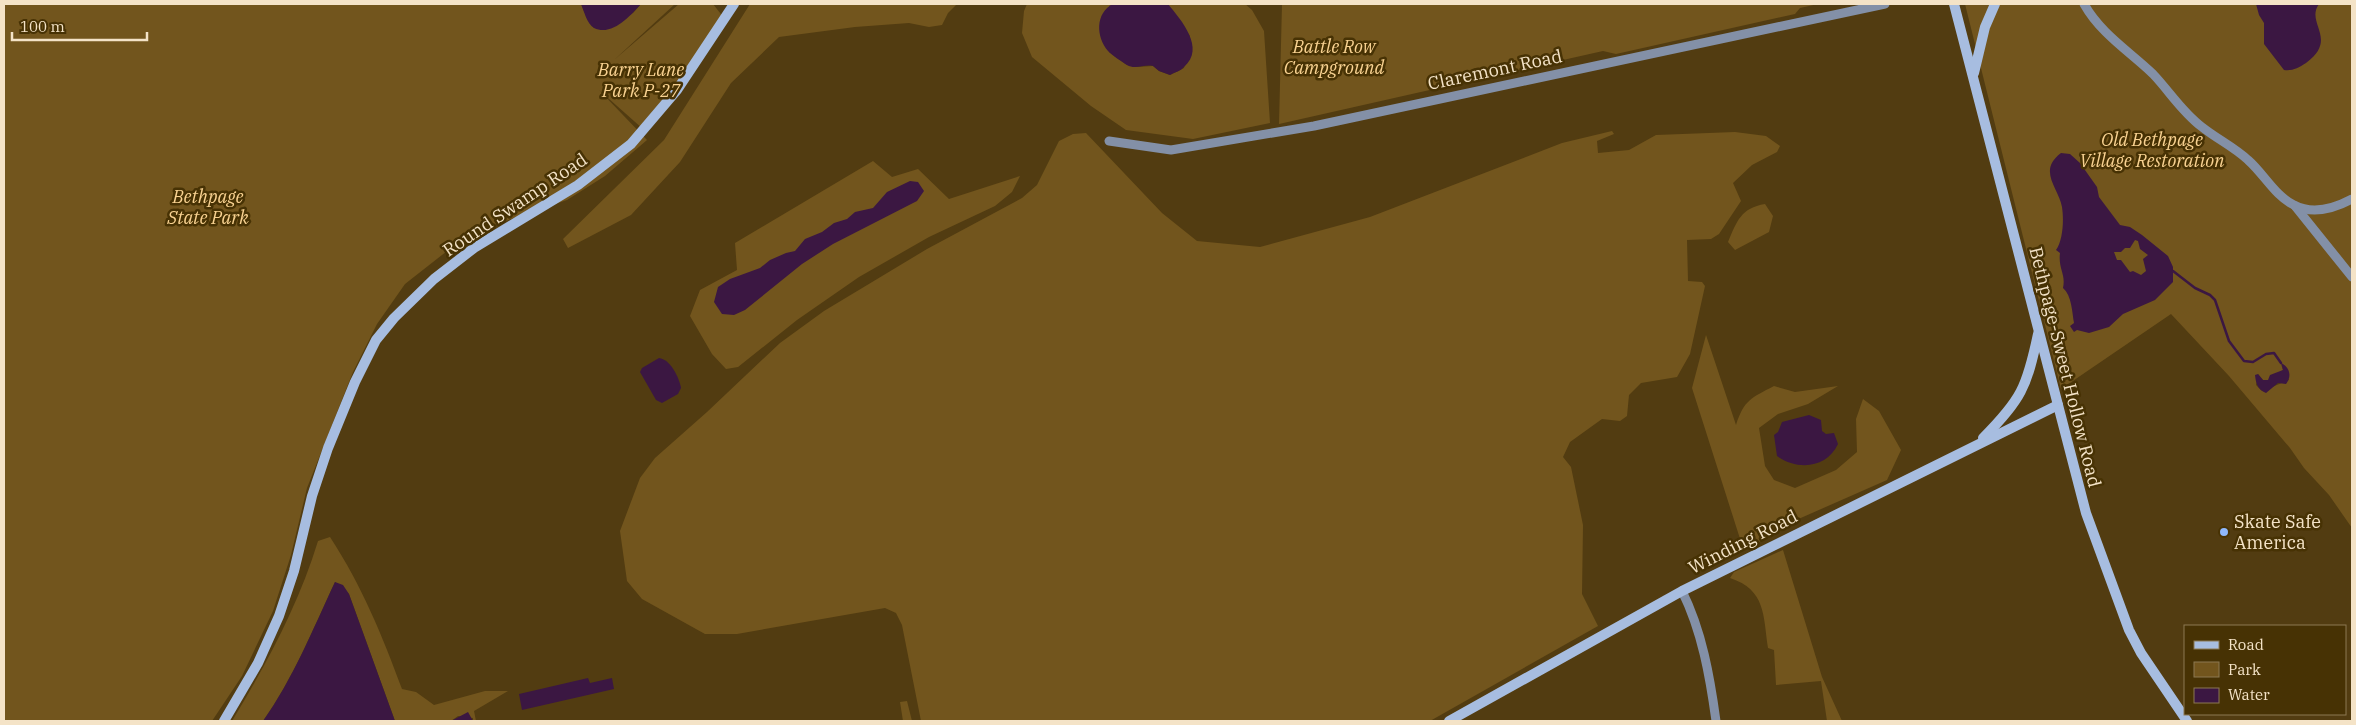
<svg xmlns="http://www.w3.org/2000/svg" width="2356" height="725" font-family="'IBM Plex Serif',serif">
	<style>
		.green { fill: #72551d; fill-rule: evenodd }
		.water { fill: #3b1742; fill-rule: evenodd }
		.lines { fill: none; stroke-linecap: round; stroke-linejoin: round }
		.stream { stroke: #3b1742; stroke-width: 2.5 }
		.street { stroke: #8390a7; stroke-width: 9 }
		.secondary { stroke: #a7bde0; stroke-width: 10 }
		.poi-dot { fill: #8fb8fd; stroke: #473204; stroke-width: 2 }
		.labels { text-anchor: middle; stroke-width: 5; stroke-linejoin: round; paint-order: stroke }
		.park-label { font-size: 18px; font-style: italic; fill: #f9d291; stroke: #473204 }
		.street-label { font-size: 18px; fill: #f4e3c7; stroke: #473204 }
		.poi-label { font-size: 18px; fill: #f4e3c7; stroke: #473204; text-anchor: start }
	</style>
	<rect width="100%" height="100%" fill="#523c11"/>
	<!-- green -->
	<g class="green">
		<path d="M4,4H581L588,20L594,28L633,13L641,4H675L614,60L679,4H713L724,18L643,129L599,90L647,140L605,176L567,200L470,233L405,284L377,324L353,372L307,488L291,555L273,611L242,676L212,721H4Z"/>
		<path d="M750,4H957L948,13L942,25L929,27L909,23L855,27L779,37L731,83L680,162L631,215L568,248L563,239L664,140Z"/>
		<path d="M1027,4H1113L1109,6V52L1127,65L1137,67L1153,66L1159,71L1170,75L1184,68L1190,36L1167,4H1245L1252,10L1264,31L1270,123L1193,139L1126,130L1091,106L1032,57L1022,33L1024,11Z"/>
		<path d="M1282,4H1818L1800,8L1795,14L1616,54L1603,51L1279,124Z"/>
		<path d="M1965,4H2352V528L2329,495L2304,468L2290,448L2229,376L2171,314L2061,389ZM2281,364L2289,380L2262,391L2256,385L2258,374L2263,380L2268,381L2283,370Z"/>
		<path d="M1612,131L1614,134L1597,141L1598,153L1629,150L1656,135L1735,132L1766,136L1780,146L1777,152L1752,165L1733,183L1741,201L1719,234L1711,239L1687,240L1688,281L1702,282L1705,286L1690,354L1677,377L1641,383L1629,395L1627,416L1620,421L1602,419L1570,442L1563,457L1571,467L1583,525L1582,594L1598,626L1430,721H921L902,625L896,613L885,608L737,634H705L642,599L627,581L620,531L640,478L655,458L707,412L780,343L824,311L927,249L1022,198L1037,185L1059,141L1073,134L1086,133L1162,213L1197,241L1260,247L1370,217L1562,143Z"/>
		<path d="M873,161L892,177L918,169L949,199L1020,176L1012,192L995,206L929,237L859,277L797,320L738,367L726,369L712,354L690,316L700,290L737,270L735,243Z"/>
		<path d="M1765,204L1773,216L1769,232L1735,250L1728,242C1737,221 1741,208 1765,204Z"/>
		<path d="M1706,335L1736,425C1744,400 1751,398 1774,386L1795,392L1838,386L1808,404L1778,414L1759,428L1765,466L1774,480L1795,488L1836,470L1857,452L1856,419L1863,399L1879,411L1901,450L1887,480L1778,528L1755,545H1742L1692,388Z"/>
		<path d="M330,537C362,586 382,635 402,689L416,692L434,705L485,691H508L474,711L476,721H473V718L458,716L451,721H395L349,594L335,582C313,629 293,679 263,721H232C267,663 298,606 318,541Z"/>
		<path d="M1783,550L1822,677L1842,721H1827L1821,681L1776,685L1774,650L1768,648C1763,615 1766,590 1730,578L1734,572Z"/>
		<path d="M907,701L912,721H903L900,702Z"/>
	</g>
	<!-- water -->
	<g class="water">
		<path d="M581,4H641C631,15 612,37 594,28C587,24 584,11 581,4Z"/>
		<path d="M1113,4H1168C1181,20 1206,48 1184,67C1181,71 1175,72 1170,75L1159,71L1153,66C1144,64 1135,70 1127,65C1122,62 1112,55 1108,51C1096,37 1095,13 1113,4Z"/>
		<path d="M2256,4H2319C2305,23 2339,39 2306,63C2298,68 2293,71 2284,70L2264,44V23L2259,15Z"/>
		<path d="M2061,153L2070,154L2080,163L2097,187L2099,197L2120,225L2130,227L2142,235L2168,256L2173,267V282L2155,300L2123,314L2109,327L2089,333L2077,330L2074,332L2070,326L2074,323C2072,312 2072,296 2063,288C2066,274 2058,269 2060,253L2056,250C2063,240 2064,220 2062,207C2059,188 2037,171 2061,153ZM2135,240L2138,241L2140,249L2148,255L2143,259L2146,271L2141,275L2133,271L2130,272L2121,260H2117L2114,252H2121L2125,248H2130Z"/>
		<path d="M910,181L918,182L924,191L917,201L833,244L802,264L745,310L734,315L722,314L714,302L718,287L730,279L760,268L770,260L786,253L795,251L805,239L822,232L834,223L847,219L855,212L873,208L887,192Z"/>
		<path d="M659,358C670,359 679,377 681,388L678,394L662,403L656,400L640,372L642,368Z"/>
		<path d="M2281,363C2290,367 2292,377 2286,384L2278,383L2266,393C2257,389 2256,383 2255,375L2258,374L2263,380H2268L2270,375L2283,370Z"/>
		<path d="M1809,415L1821,420L1822,431L1826,434L1834,433L1838,444C1827,468 1798,471 1777,456L1774,435L1778,432L1782,422Z"/>
		<path d="M335,582L343,585L349,594L395,721H263C293,679 313,629 335,582Z"/>
		<path d="M588,678L590,683L612,678L614,689L522,710L519,694Z"/>
		<path d="M468,712L473,721H451Z"/>
	</g>
	<g class="lines">
		<!-- stream -->
		<path class="stream" d="M2173,271L2195,288L2210,295L2215,300L2229,341L2244,361L2253,362L2266,354L2274,353L2281,363"/>
		<!-- street -->
		<g class="street">
			<path d="M2084,4C2101,34 2129,51 2153,74C2170,92 2182,112 2202,127C2217,139 2234,147 2248,160C2264,174 2275,196 2294,205C2313,215 2335,208 2352,199"/>
			<path d="M1109,141L1171,150L1314,126L1885,4"/>
			<path d="M2295,206L2352,277"/>
			<path d="M1682,591C1702,631 1710,677 1716,721"/>
		</g>
		<!-- secondary -->
		<g class="secondary">
			<path d="M1954,4L2086,513L2129,630L2141,653L2187,721"/>
			<path d="M1974,73L1985,27L1995,4"/>
			<path d="M1983,438C2021,400 2027,387 2038,334"/>
			<path d="M224,721L258,663L279,616L294,571L312,496L328,448L355,382L376,340L394,318L434,279L474,248L578,185L631,144L677,90L734,4"/>
			<path d="M1449,721L1682,591L2058,405"/>
		</g>
	</g>
	<!-- markers -->
	<circle class="poi-dot" cx="2224" cy="532" r="5"/>
	<g class="labels">
		<!-- park labels -->
		<g class="park-label">
			<text x="1334" y="53">Battle Row<tspan x="1334" dy="21">Campground</tspan></text>
			<text x="641" y="76">Barry Lane<tspan x="641" dy="21">Park P-27</tspan></text>
			<text x="2152" y="146">Old Bethpage<tspan x="2152" dy="21">Village Restoration</tspan></text>
			<text x="208" y="203">Bethpage<tspan x="208" dy="21">State Park</tspan></text>
		</g>
		<!-- street labels -->
		<g class="street-label">
			<text transform="translate(1495 70) rotate(-12)" y="6">Claremont Road</text>
			<text transform="translate(515 205) rotate(-34)" y="6">Round Swamp Road</text>
			<text transform="translate(2065 367) rotate(76)" y="6">Bethpage-Sweet Hollow Road</text>
			<text transform="translate(1743 542) rotate(-27)" y="6">Winding Road</text>
		</g>
		<!-- poi labels -->
		<g class="poi-label">
			<text x="2234" y="528">Skate Safe<tspan x="2234" dy="21">America</tspan></text>
		</g>
	</g>
	<!-- border -->
	<rect width="2356" height="725" fill="none" stroke="#f4e3c7" stroke-width="10"/>
	<!-- legend -->
	<rect x="2184" y="625" width="162" height="90" fill="#473204" stroke="#8c7952"/>
	<rect x="2194" y="641" width="25" height="8" fill="#a7bde0" stroke="#8c7952"/>
	<text x="2228" y="650" font-size="15" fill="#f4e3c7">Road</text>
	<rect x="2194" y="662" width="25" height="15" fill="#72551d" stroke="#8c7952"/>
	<text x="2228" y="675" font-size="15" fill="#f4e3c7">Park</text>
	<rect x="2194" y="688" width="25" height="15" fill="#3b1742" stroke="#8c7952"/>
	<text x="2228" y="700" font-size="15" fill="#f4e3c7">Water</text>
	<!-- scale -->
	<path d="M12 32v8h135v-8" fill="none" stroke="#f4e3c7" stroke-width="2.5"/>
	<text x="20" y="32" font-size="15" fill="#f4e3c7" stroke="#473204" stroke-width="4" paint-order="stroke">100 m</text>
</svg>
